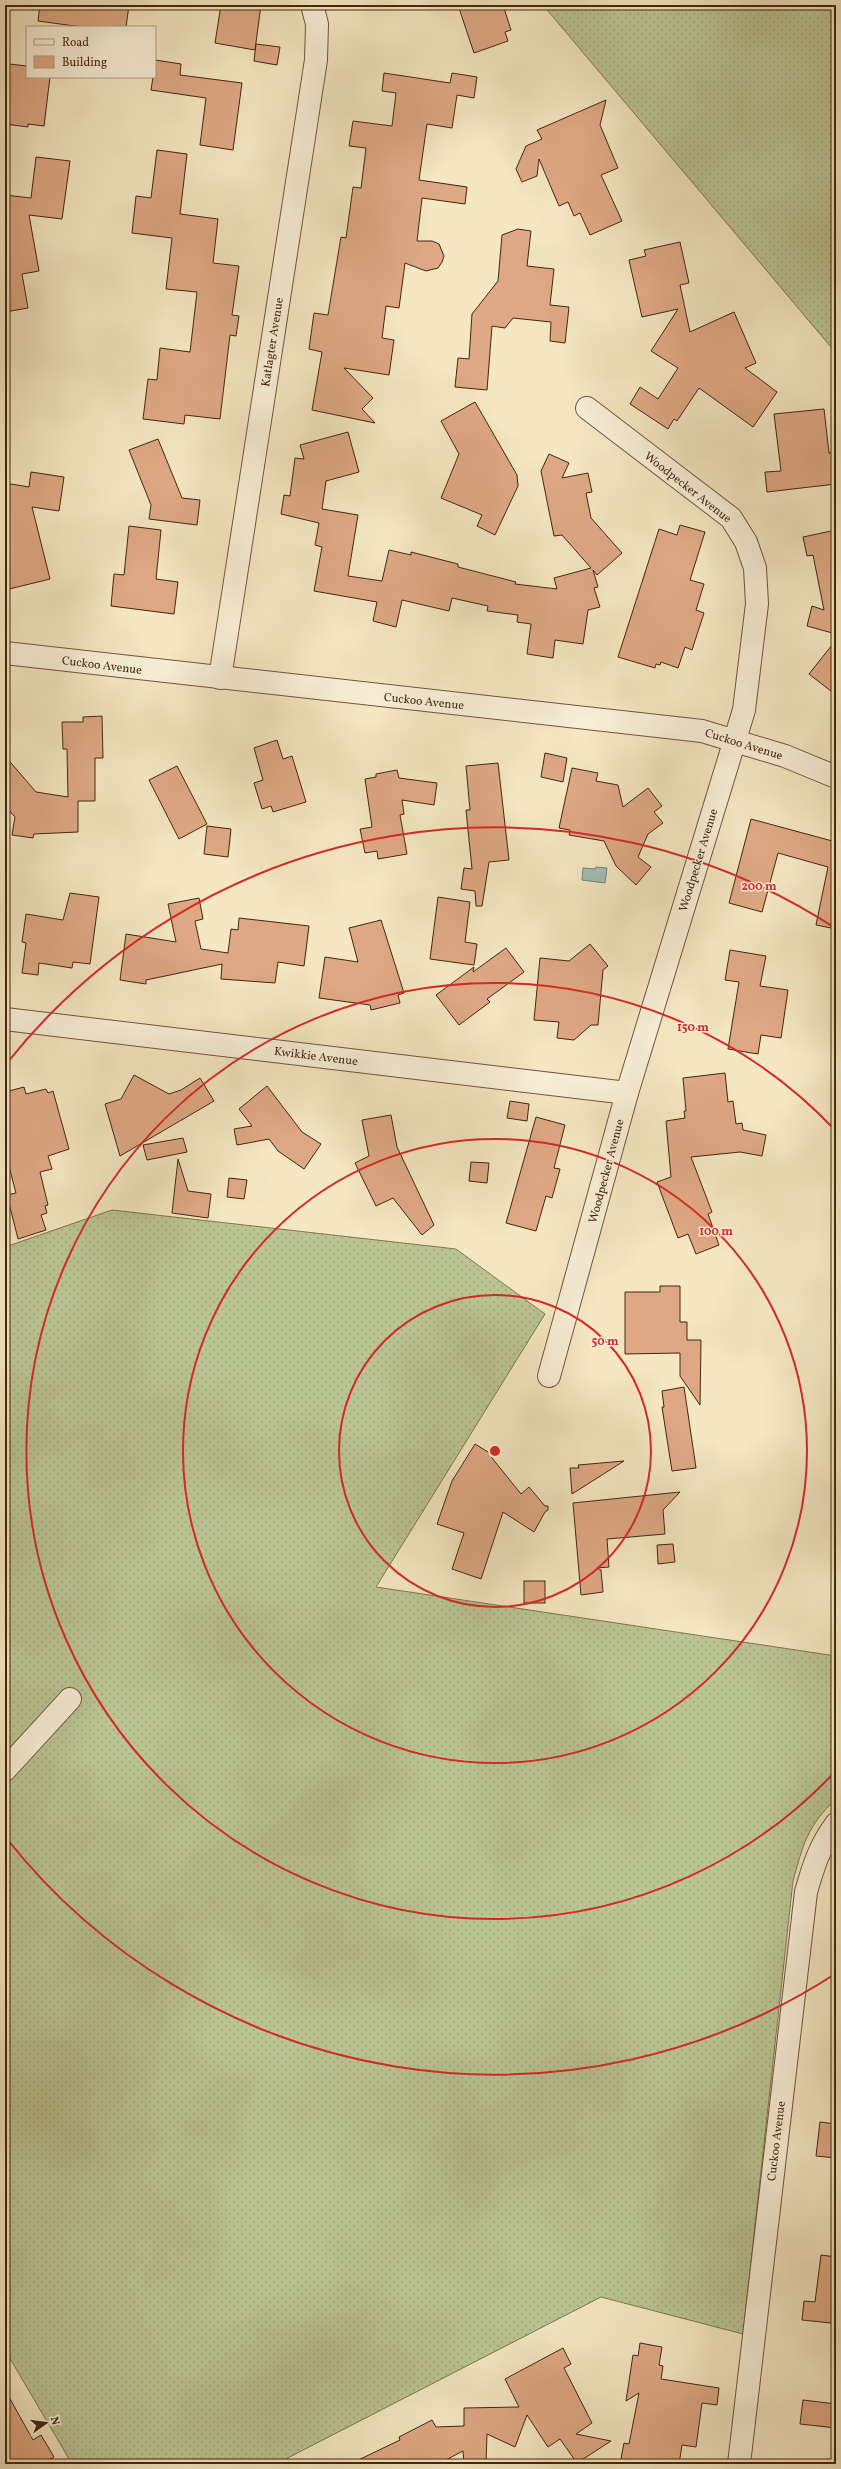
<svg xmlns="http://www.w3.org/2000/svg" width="841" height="2469" font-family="Vollkorn,serif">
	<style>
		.grass { fill: url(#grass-dots); stroke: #807650 }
		.water { fill: #9dbfb8; stroke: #798274 }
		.building { fill: #dea884; stroke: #44260d }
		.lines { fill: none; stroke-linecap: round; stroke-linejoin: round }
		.minor-casing { stroke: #70563a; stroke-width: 24 }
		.minor { stroke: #f8efd7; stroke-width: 22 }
		.ring { fill: none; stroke: #d62828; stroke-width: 2 }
		.labels { text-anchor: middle; stroke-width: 3; stroke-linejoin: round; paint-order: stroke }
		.street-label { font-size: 12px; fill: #44260d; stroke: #f8efd7 }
		.centre { fill: #d62828; stroke: #f8efd7; stroke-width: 2 }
		.ring-label { font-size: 12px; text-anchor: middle; font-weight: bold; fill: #d62828; stroke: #f8efd7; stroke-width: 3; stroke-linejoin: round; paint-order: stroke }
	</style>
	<defs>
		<pattern id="grass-dots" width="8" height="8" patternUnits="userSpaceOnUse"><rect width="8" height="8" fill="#bbc594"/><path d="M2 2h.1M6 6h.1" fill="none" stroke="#a2a97e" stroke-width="1.8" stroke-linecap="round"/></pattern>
	</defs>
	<rect width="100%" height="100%" fill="#f4e7c2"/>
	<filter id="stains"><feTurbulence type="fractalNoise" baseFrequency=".005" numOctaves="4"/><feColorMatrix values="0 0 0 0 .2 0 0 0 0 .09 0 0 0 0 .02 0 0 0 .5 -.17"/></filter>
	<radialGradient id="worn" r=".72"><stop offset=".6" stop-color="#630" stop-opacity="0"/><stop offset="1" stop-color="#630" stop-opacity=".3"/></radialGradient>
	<!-- grass -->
	<g class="grass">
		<path d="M543,5H836V353Z"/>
		<path d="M112,1210L456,1249L545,1314L376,1587L836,1656V1799C807,1826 803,1845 793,1881L743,2334L601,2297L276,2464H72L5,2350V1247Z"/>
	</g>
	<!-- water -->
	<path class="water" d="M596,867L607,868L605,883L582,880L583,868L595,869Z"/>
	<!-- building -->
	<g class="building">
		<path d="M40,5H129L126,27H82L38,21Z"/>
		<path d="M221,5H261L255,50L215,43Z"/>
		<path d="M458,5H503L511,30L505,32L508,41L474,53Z"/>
		<path d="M256,44L280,47L277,65L254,61Z"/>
		<path d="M155,60L181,64L180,75L242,83L233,150L200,145L206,98L151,90L153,77H155Z"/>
		<path d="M9,64L27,66V77H50L44,126L28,124V127L5,124V68H9Z"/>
		<path d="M384,73L450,83L452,73L477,77L474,98L457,95L452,128L427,124L419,180L467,187L465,204L422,198L417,241H432L439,244L444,256L442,262L438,268L426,271L405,263L399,308L386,306L382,338L394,340L389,375L344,368L373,398L362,409L375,423L312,410L322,352L309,349L314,313L328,315L341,237L346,238L353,187L361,188L366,148L349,146L353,121L392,126L396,93L382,91Z"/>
		<path d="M606,100L600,125L618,168L601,175L622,221L590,235L580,213L574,216L568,202L559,206L539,159L537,176L522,182L516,169L526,146L542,139L537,130Z"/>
		<path d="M157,150L187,154L180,214L218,219L213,263L239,266L232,315L239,316L236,336L230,335L220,419L185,415L184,424L143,419L148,379L157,380L160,348L190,352L197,292L166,289L172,238L132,233L136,196L151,198Z"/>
		<path d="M36,157L70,161L62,219L29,215L39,271L22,274L28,308L5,312V195L31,198Z"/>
		<path d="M518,229L531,231L527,266L554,269L550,305L569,307L565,343L550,341L551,322L513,318L505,328L492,326L487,390L455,387L458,358L469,359L472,314L498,281L502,235Z"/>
		<path d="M680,242L689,283L680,285L690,332L734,312L756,363L745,368L777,392L753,427L699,388L677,421L674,419L668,429L630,404L640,387L658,399L678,368L651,351L678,309L642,317L629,260L646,256L644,250Z"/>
		<path d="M475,402L517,475L518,486L495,535L477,526L482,515L441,498L459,454L441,421Z"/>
		<path d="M824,409L829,453H836V484L767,492L765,472L781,471L774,414Z"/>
		<path d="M348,432L359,472L326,481L322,509L358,515L348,576L382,581L389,550L411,555V552L458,564V567L516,582L515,584L557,589L554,578L591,568L562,535L554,536L541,471L549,454L569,463L562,478L588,473L592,492L586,493L591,518L622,553L597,575L593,570L598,587L594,588L600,607L588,610L583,644L555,640L553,658L527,654L531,624L517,622L518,615L487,611L488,606L452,598L449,611L402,600L396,627L373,621L377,602L314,591L322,547L315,545L319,523L281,514L284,495L290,496L295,458L304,459L300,445Z"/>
		<path d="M158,439L182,498L200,500L197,525L149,519L151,505L129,450Z"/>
		<path d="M31,472L64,477L59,511L32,507L50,579L5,590V483L29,487Z"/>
		<path d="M680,525L705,532L690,580L704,584L696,610L704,613L692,650L685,647L678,668L661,662L660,665L656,664L655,668L618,657L659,529L677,535Z"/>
		<path d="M129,526L161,530L156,579L178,582L174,614L111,606L114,574L124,575Z"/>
		<path d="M836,530V634L807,626L812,606L824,610L813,555L807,556L803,537Z"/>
		<path d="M836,640V695L809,674Z"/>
		<path d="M102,716L103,758H95V801H78V832L34,834L33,838L12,835L15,817L5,806V756L36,792L68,797L67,749H63L62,722H83V717Z"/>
		<path d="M277,740L283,759L292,756L306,802L273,812L271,806L262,809L254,783L263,780L254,748Z"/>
		<path d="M545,753L567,758L563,782L541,777Z"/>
		<path d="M498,763L509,860L489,862L482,906H476L475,891L461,889L464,868L472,869L466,810H470L466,766Z"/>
		<path d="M177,766L207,824L179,839L149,780Z"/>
		<path d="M572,768L598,773L596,781L618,785L623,807L648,788L662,806L654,812L663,823L648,834L638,857L651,867L636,885L616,866L604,841L569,835L570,830L559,828Z"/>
		<path d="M397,770L399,778L437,783L434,805L402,800L404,814L400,815L407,854L378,859L377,851L365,853L360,829L372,827L365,779L376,777V774Z"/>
		<path d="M751,819L836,842V929L816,925L828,867L778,853L762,912L729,903Z"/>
		<path d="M207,826L231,829L228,857L204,854Z"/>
		<path d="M70,893L99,897L90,964L73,962L72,968L39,963L38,975L22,973L26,943L22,942L26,914L63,920Z"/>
		<path d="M438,897L470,902L465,942L477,944L474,965L430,959Z"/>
		<path d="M199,898L203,919L195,921L201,949L228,953L231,929L238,930L239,918L309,926L304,966L278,962L275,983L221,979L222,964L146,980V984L120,980L126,934L176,942L168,904Z"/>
		<path d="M381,920L404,993L398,995L400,1003L371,1010L370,1005L319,998L325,957L358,962L349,928Z"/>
		<path d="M590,944L608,966L603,970L598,1025H591L574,1040L557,1038L559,1022L534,1020L540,958L569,961Z"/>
		<path d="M506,948L524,972L487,999L490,1002L459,1025L436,995L474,967L473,972Z"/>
		<path d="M730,950L766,956L760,986L788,990L781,1038L761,1035L758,1054L728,1049L739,982L725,980Z"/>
		<path d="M725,1073L728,1102L733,1101L736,1124L742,1123L743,1130L766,1135L762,1156L740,1152L691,1157L712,1212L708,1214L719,1245L696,1254L688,1234L678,1238L657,1182L671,1177L666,1121L685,1118L684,1111H686L683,1078Z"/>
		<path d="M134,1075L169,1094L181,1090L200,1078L214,1101L120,1156L105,1104L121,1099Z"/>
		<path d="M267,1086L302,1132L321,1144L304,1169L278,1151L269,1139L237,1145L234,1129L252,1126L239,1109Z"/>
		<path d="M24,1087L26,1094L46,1089L48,1093L53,1091L69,1149L48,1156L52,1169L40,1172L48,1205L45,1206L47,1213L41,1215L46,1230L18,1239L7,1195L16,1193L5,1151V1092Z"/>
		<path d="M510,1101L529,1104L527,1121L507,1118Z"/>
		<path d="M391,1115L397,1147L434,1225L422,1235L393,1198L376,1206L355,1163L369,1156L362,1120Z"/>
		<path d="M536,1117L565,1125L554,1168L560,1169L552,1198L546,1196L536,1231L506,1223Z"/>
		<path d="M183,1138L187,1152L147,1160L143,1145Z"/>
		<path d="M178,1159L188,1191L211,1194L208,1218L172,1213Z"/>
		<path d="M471,1162L489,1163L487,1183L469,1181Z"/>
		<path d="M229,1178L247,1180L244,1199L227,1197Z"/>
		<path d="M660,1286H680V1322H687V1340H701L700,1405L680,1376V1353L625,1354V1292H660Z"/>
		<path d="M684,1387L696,1468L672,1471L662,1407H664L662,1391Z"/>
		<path d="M475,1444L493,1455L492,1458L521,1494L529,1487L545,1506H548V1510L545,1512L534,1532L503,1512L481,1579L452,1569L464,1533L437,1524L452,1481Z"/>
		<path d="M624,1461L572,1494L570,1468H579L578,1465Z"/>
		<path d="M680,1492L663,1510L665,1534L607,1539L609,1567L597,1568L601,1570L603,1592L581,1595L573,1503Z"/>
		<path d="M673,1544L675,1562L658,1564L657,1545Z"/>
		<rect x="524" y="1581" width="21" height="22"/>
		<path d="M820,2122L836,2124V2158L816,2156Z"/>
		<path d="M821,2255L836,2257V2308L833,2307L831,2323L802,2320L804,2301L815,2302Z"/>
		<path d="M640,2343L662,2347L659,2365L663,2366L661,2379L719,2388L717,2405L702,2403L696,2447L682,2445L679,2464H620L624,2443L629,2444L639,2393L626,2401L633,2355L638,2356Z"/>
		<path d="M563,2348L571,2364L564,2368L592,2423L576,2434L611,2441L577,2463L560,2439L548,2447L527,2415L515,2447L487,2434L486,2464H464L463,2451L438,2464H350L400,2440L399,2437L432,2420L436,2427L464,2426V2408L519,2407L505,2379Z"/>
		<path d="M5,2390L33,2440L41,2435L54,2457L42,2464H5Z"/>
		<path d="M803,2400L836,2404V2428L800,2424Z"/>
	</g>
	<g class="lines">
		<defs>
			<g id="minor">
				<path d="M5,653L702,731L785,756L836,777"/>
				<path d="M220,678L316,60L317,24L312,5"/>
				<path d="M5,1019L627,1093"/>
				<path d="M549,1376L627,1093L744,710L757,604L755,568L746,542L731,518L587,408"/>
				<path d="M5,1770L70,1699"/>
				<path d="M739,2464L806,1892C813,1867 820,1845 836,1824"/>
			</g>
		</defs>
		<!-- minor casing -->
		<use href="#minor" class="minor-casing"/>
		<!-- minor -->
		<use href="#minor" class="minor"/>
	</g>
	<!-- distance rings -->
	<g class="ring">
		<circle cx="495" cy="1451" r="156"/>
		<circle cx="495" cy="1451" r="312"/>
		<path d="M834 1773A468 468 0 1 1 834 1129"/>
		<path d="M835 1974A624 624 0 0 1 7 1839M7 1063A624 624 0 0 1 835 928"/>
	</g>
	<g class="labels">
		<!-- street labels -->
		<g class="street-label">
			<text transform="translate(272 342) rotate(-81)" y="4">Katlagter Avenue</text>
			<text transform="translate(688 487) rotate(38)" y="4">Woodpecker Avenue</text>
			<text transform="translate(102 665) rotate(7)" y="4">Cuckoo Avenue</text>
			<text transform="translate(424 701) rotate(6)" y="4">Cuckoo Avenue</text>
			<text transform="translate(744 744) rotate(17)" y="4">Cuckoo Avenue</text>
			<text transform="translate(698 860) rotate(-73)" y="4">Woodpecker Avenue</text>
			<text transform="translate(316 1056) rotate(7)" y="4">Kwikkie Avenue</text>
			<text transform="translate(606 1171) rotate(-75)" y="4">Woodpecker Avenue</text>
			<text transform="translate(776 2141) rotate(-83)" y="4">Cuckoo Avenue</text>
		</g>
	</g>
	<circle cx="495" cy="1451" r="6" class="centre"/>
	<g class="ring-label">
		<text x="759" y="890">200 m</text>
		<text x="693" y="1031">150 m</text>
		<text x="716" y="1235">100 m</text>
		<text x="605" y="1345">50 m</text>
	</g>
	<!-- margin -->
	<rect width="841" height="2469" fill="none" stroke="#f4e7c2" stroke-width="20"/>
	<rect x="6" y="6" width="829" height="2457" fill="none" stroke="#44260d" stroke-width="2"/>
	<rect x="10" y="10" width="821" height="2449" fill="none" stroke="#44260d"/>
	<!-- legend -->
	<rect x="26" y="26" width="130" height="52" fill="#f8efd7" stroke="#b09f86"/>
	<rect x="34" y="39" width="20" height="6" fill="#f8efd7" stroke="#b09f86"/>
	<text x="62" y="46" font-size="12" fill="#44260d">Road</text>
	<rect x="34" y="56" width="20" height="12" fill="#dea884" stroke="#b09f86"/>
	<text x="62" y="66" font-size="12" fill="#44260d">Building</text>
	<!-- north arrow -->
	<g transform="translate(46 2423) rotate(76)" stroke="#f8efd7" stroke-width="3" paint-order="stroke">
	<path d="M0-3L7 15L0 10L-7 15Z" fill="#44260d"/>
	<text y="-6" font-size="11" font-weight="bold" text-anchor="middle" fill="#44260d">N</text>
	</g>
	<rect width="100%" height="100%" filter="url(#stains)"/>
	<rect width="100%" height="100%" fill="url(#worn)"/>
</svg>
